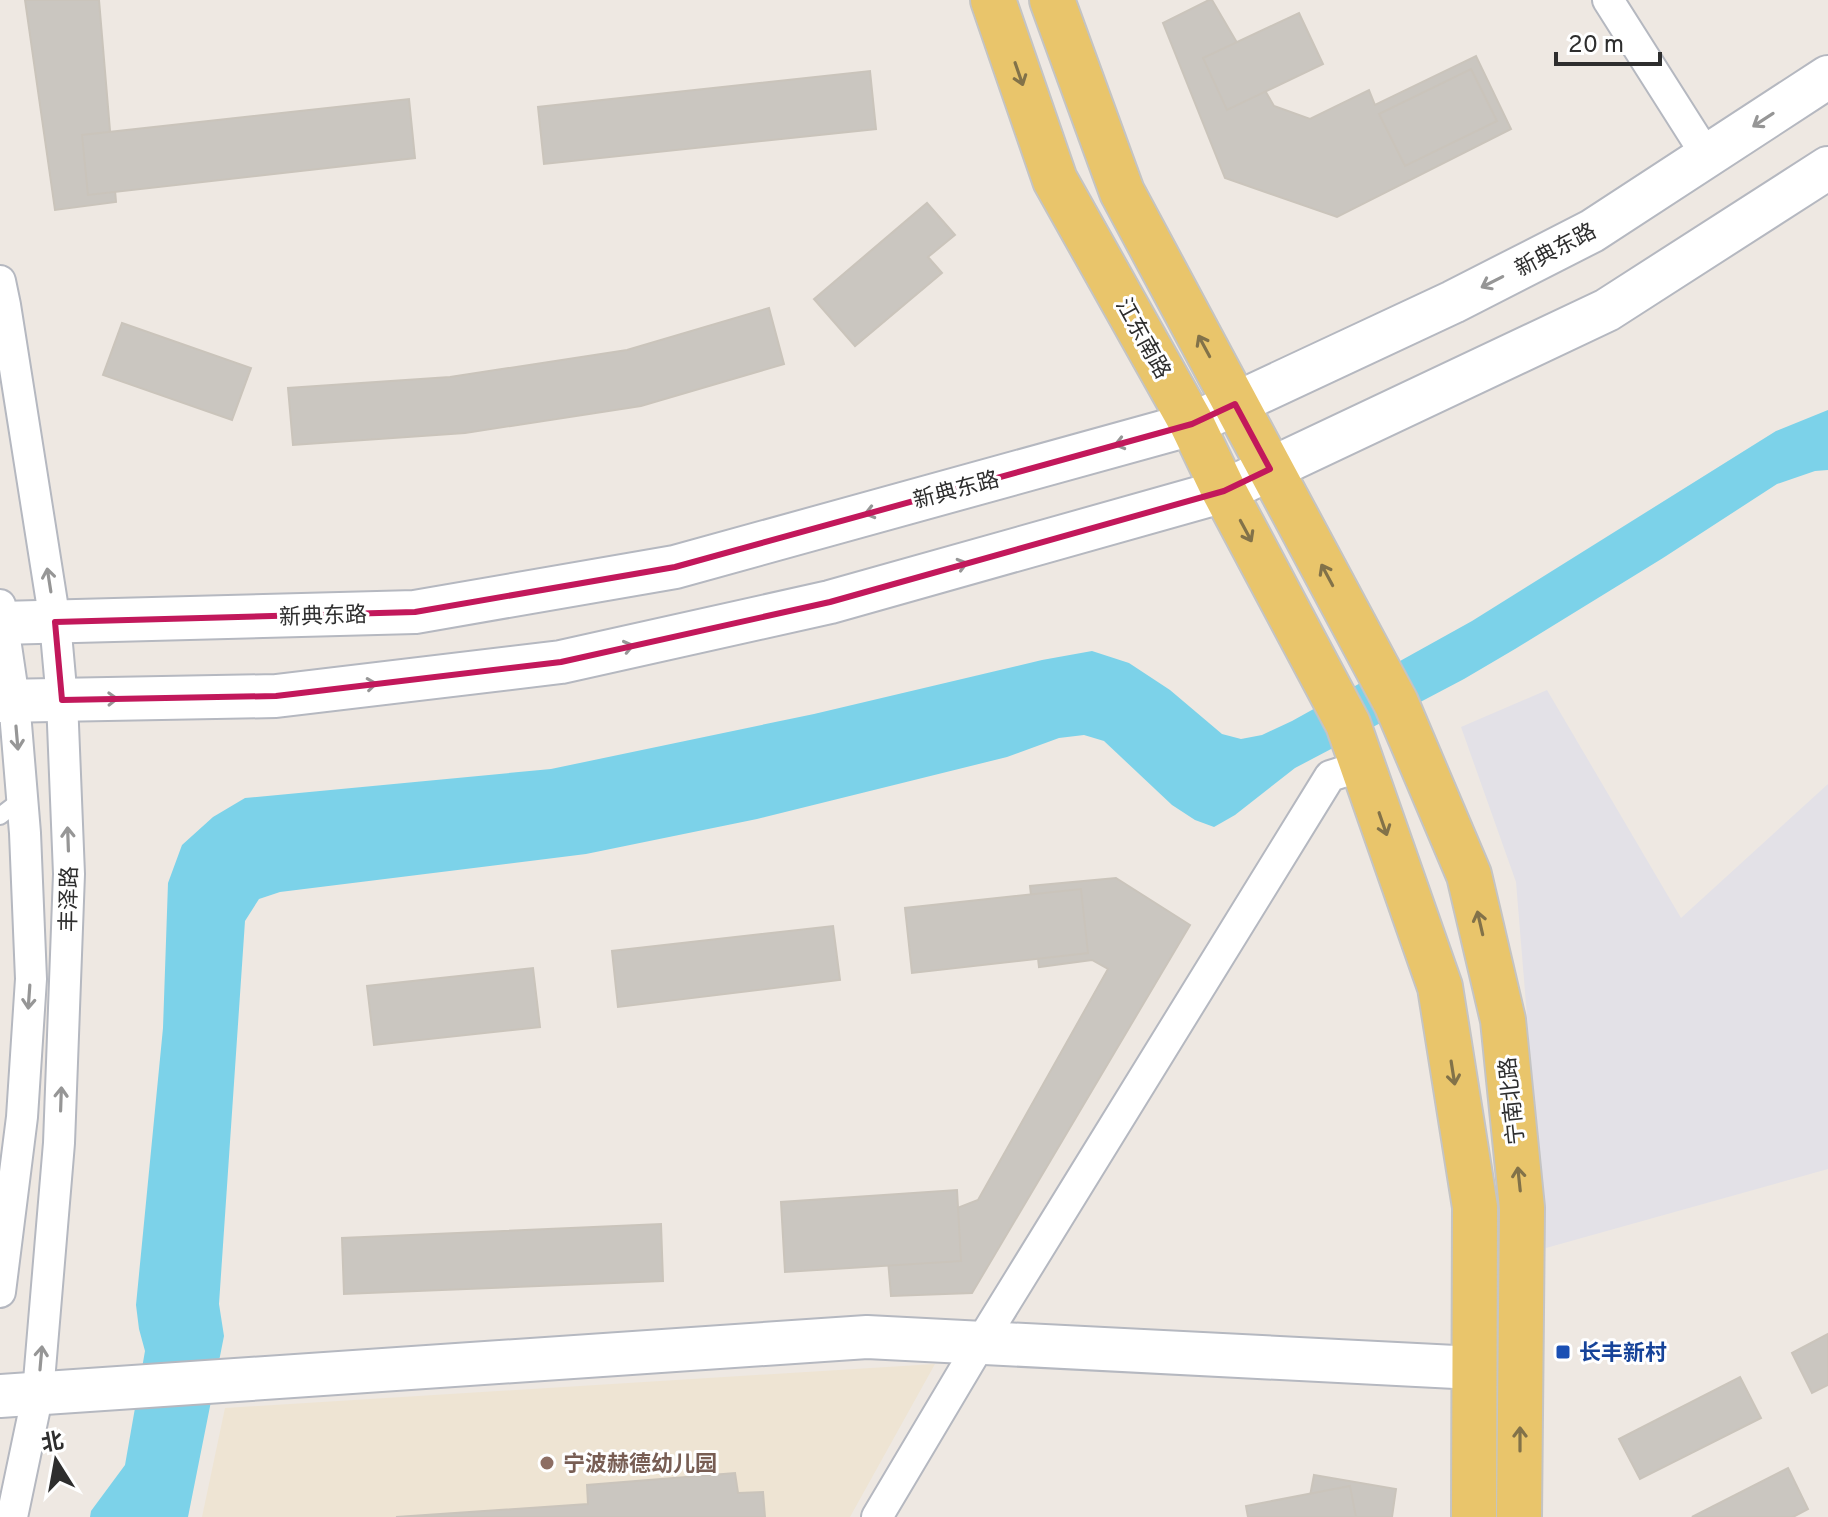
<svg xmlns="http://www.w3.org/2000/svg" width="1828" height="1517" font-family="Overpass,'Noto Sans SC',sans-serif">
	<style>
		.industrial { fill: #e3e1e7 }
		.education { fill: #eee4d3 }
		.water { fill: #7cd2e9 }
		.building { fill: #cac6c0; stroke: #cac4bb; stroke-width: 2 }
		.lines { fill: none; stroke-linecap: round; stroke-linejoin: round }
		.lane-casing { stroke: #b5b8c0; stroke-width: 20 }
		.street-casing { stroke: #b5b8c0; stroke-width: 34 }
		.secondary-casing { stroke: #b5b8c0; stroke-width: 46 }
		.primary-casing { stroke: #c4c4c4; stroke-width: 48 }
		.lane { stroke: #fff; stroke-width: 16 }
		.street { stroke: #fff; stroke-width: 30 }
		.secondary { stroke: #fff; stroke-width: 42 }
		.primary { stroke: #e9c56b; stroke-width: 44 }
		.oneway { stroke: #827249 }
		.oneway2 { stroke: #969696 }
		.marked { fill: none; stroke: #c2185b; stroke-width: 6; stroke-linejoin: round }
		.transit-dot { fill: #1a4fb4; stroke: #fff; stroke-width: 3 }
		.education-dot { fill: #8d6e63; stroke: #fff; stroke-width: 3 }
		.labels { text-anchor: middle; stroke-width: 6; stroke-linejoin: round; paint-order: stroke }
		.street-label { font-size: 22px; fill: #2e2e2e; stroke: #fff }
		.transit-label { font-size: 22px; font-weight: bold; fill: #164399; stroke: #fff; text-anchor: start }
		.education-label { font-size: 22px; font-weight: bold; fill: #785e54; stroke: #fff; text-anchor: start }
	</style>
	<rect width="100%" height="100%" fill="#eee8e2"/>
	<!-- industrial -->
	<path class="industrial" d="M1547,690L1681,918L1828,784V1169L1546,1248L1516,882L1461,727Z"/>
	<!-- education -->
	<path class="education" d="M935,1364L850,1517H202L225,1408Z"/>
	<!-- water -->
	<path class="water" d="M1828,410V470L1815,471L1777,484L1663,558L1515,649L1464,679L1295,768L1235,815L1214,827L1195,820L1172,805L1104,741L1084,735L1059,738L1007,757L757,819L586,854L280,892L259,899L245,921L219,1304L224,1336L188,1517H90L91,1511L125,1465L145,1351L139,1329L136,1305L163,1028L168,883L182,845L213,817L245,798L551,769L814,714L1042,660L1092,651L1129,663L1170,690L1222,734L1241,739L1262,735L1292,721L1472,621L1776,431Z"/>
	<!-- building -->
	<g class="building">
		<path d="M25,0H99L116,202L55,210Z"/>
		<path d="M1209,0H1212L1274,106L1310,119L1369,90L1375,105L1476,56L1511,129L1337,217L1225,178L1163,23Z"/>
		<path d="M1299,13L1323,64L1227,110L1203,58Z"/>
		<path d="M1471,69L1497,121L1405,166L1379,114Z"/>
		<path d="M870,71L876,129L544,164L538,107Z"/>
		<path d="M409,99L415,158L88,195L82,135Z"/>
		<path d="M927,203L955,235L928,257L942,273L855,346L814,299Z"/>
		<path d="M769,308L784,364L641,406L465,433L293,445L288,388L450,377L627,350Z"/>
		<path d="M122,323L251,368L232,420L103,375Z"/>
		<path d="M1116,878L1190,925L972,1293L891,1296L886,1236L978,1200L1108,969L1092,960L1039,967L1030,886Z"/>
		<path d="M1081,889L1088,953L912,973L905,908Z"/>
		<path d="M833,926L840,980L618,1007L612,951Z"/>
		<path d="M533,968L540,1027L374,1045L367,986Z"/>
		<path d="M957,1190L961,1261L785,1272L781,1202Z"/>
		<path d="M661,1224L663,1281L344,1294L342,1238Z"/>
		<path d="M1828,1334V1385L1812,1393L1792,1353Z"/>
		<path d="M1740,1377L1761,1418L1640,1479L1619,1439Z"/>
		<path d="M1788,1468L1808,1509L1793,1517H1692Z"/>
		<path d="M735,1473L738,1493L763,1492L765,1517H396L588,1504L587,1485Z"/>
		<path d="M1314,1475L1396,1489L1392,1517H1306Z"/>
		<path d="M1350,1486L1356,1517H1248L1246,1506Z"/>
	</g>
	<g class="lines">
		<defs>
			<path id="lane" d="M0,816L22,799"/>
			<g id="street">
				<path d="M1608,0L1707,156"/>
				<path d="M0,281L5,305L55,622L62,700L69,874L59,1143L38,1393L12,1517"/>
				<path d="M0,605L14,700L25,833L31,979L22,1117L0,1292"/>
				<path d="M877,1517L981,1342L1330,776L1362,766"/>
			</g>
			<g id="secondary">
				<path d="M0,623L415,612L675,567L1192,424L1453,302L1592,231L1828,77"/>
				<path d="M0,701L276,696L561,662L830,602L1224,491L1607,310L1828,168"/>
				<path d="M0,1396L867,1337L1475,1368"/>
			</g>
			<g id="primary">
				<path d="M993,0L1055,180L1192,424L1224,491L1348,724L1440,987L1475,1207L1474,1517"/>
				<path d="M1052,0L1122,192L1396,703L1469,875L1503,1020L1522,1208L1519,1517"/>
			</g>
		</defs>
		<!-- lane casing -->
		<use href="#lane" class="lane-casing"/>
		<!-- street casing -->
		<use href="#street" class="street-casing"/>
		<!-- secondary casing -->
		<use href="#secondary" class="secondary-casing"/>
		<!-- primary casing -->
		<use href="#primary" class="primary-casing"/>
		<!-- lane -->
		<use href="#lane" class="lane"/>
		<!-- street -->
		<use href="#street" class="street"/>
		<!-- secondary -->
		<use href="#secondary" class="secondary"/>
		<!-- primary -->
		<use href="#primary" class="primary"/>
	</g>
	<!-- one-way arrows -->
	<defs><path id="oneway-shaft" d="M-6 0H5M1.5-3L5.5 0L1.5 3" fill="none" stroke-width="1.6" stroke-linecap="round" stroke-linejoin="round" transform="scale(2)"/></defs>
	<g class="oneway">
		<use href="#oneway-shaft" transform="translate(1019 74) rotate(71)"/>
		<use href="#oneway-shaft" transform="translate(1204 346) rotate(-118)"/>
		<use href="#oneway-shaft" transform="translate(1246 531) rotate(62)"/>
		<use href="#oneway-shaft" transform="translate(1327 575) rotate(-118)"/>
		<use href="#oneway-shaft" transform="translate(1383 824) rotate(71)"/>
		<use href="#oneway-shaft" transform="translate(1480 923) rotate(-103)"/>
		<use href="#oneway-shaft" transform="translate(1453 1073) rotate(81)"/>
		<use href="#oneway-shaft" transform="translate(1519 1179) rotate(-96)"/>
		<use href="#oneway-shaft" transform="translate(1520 1439) rotate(-90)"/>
	</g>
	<g class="oneway2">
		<use href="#oneway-shaft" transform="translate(1763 120) rotate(147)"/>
		<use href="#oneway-shaft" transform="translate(1492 282) rotate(153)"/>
		<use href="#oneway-shaft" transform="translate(1126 442) rotate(165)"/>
		<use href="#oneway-shaft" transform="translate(876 511) rotate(165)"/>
		<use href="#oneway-shaft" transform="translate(956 566) rotate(-16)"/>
		<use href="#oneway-shaft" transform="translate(49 580) rotate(-99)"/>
		<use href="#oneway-shaft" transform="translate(622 648) rotate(-13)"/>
		<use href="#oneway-shaft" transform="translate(365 685) rotate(-7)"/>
		<use href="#oneway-shaft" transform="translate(106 699) rotate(-1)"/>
		<use href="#oneway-shaft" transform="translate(17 738) rotate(85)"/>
		<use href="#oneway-shaft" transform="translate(68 839) rotate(-92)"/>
		<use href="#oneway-shaft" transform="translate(29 997) rotate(94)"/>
		<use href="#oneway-shaft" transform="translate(61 1099) rotate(-88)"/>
		<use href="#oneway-shaft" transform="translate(41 1358) rotate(-85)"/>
	</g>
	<!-- marked area -->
	<path class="marked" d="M1235,404L1270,469L1224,491L830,602L561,662L276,696L62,700L55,622L415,612L675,567L1192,424Z"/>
	<!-- markers -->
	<rect class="transit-dot" x="1555" y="1344" width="16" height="16" rx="4"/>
	<circle class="education-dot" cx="547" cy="1463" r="8"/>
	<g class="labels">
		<!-- street labels -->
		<g class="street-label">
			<text transform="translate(1555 249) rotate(-28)" y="8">新典东路</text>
			<text transform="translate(1144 338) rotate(61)" y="8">江东南路</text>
			<text transform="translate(956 489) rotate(-15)" y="8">新典东路</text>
			<text transform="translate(323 615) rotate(-2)" y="8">新典东路</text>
			<text transform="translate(68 899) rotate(-89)" y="8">丰泽路</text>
			<text transform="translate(1511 1101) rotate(-96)" y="8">宁南北路</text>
		</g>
		<!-- transit labels -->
		<g class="transit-label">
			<text x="1579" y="1360">长丰新村</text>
		</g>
		<!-- education labels -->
		<g class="education-label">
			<text x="563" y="1471">宁波赫德幼儿园</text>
		</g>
	</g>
	<!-- north arrow -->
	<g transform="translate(56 1461) rotate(349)" stroke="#ffffff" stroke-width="6" paint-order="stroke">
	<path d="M0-6L14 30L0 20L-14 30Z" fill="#2e2e2e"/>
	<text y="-12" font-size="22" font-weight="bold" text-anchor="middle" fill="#2e2e2e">北</text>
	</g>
	<!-- scale -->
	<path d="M1556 52v12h104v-12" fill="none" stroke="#2e2e2e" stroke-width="4"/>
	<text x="1568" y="52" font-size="24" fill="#2e2e2e" stroke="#ffffff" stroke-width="6" paint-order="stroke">20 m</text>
</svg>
